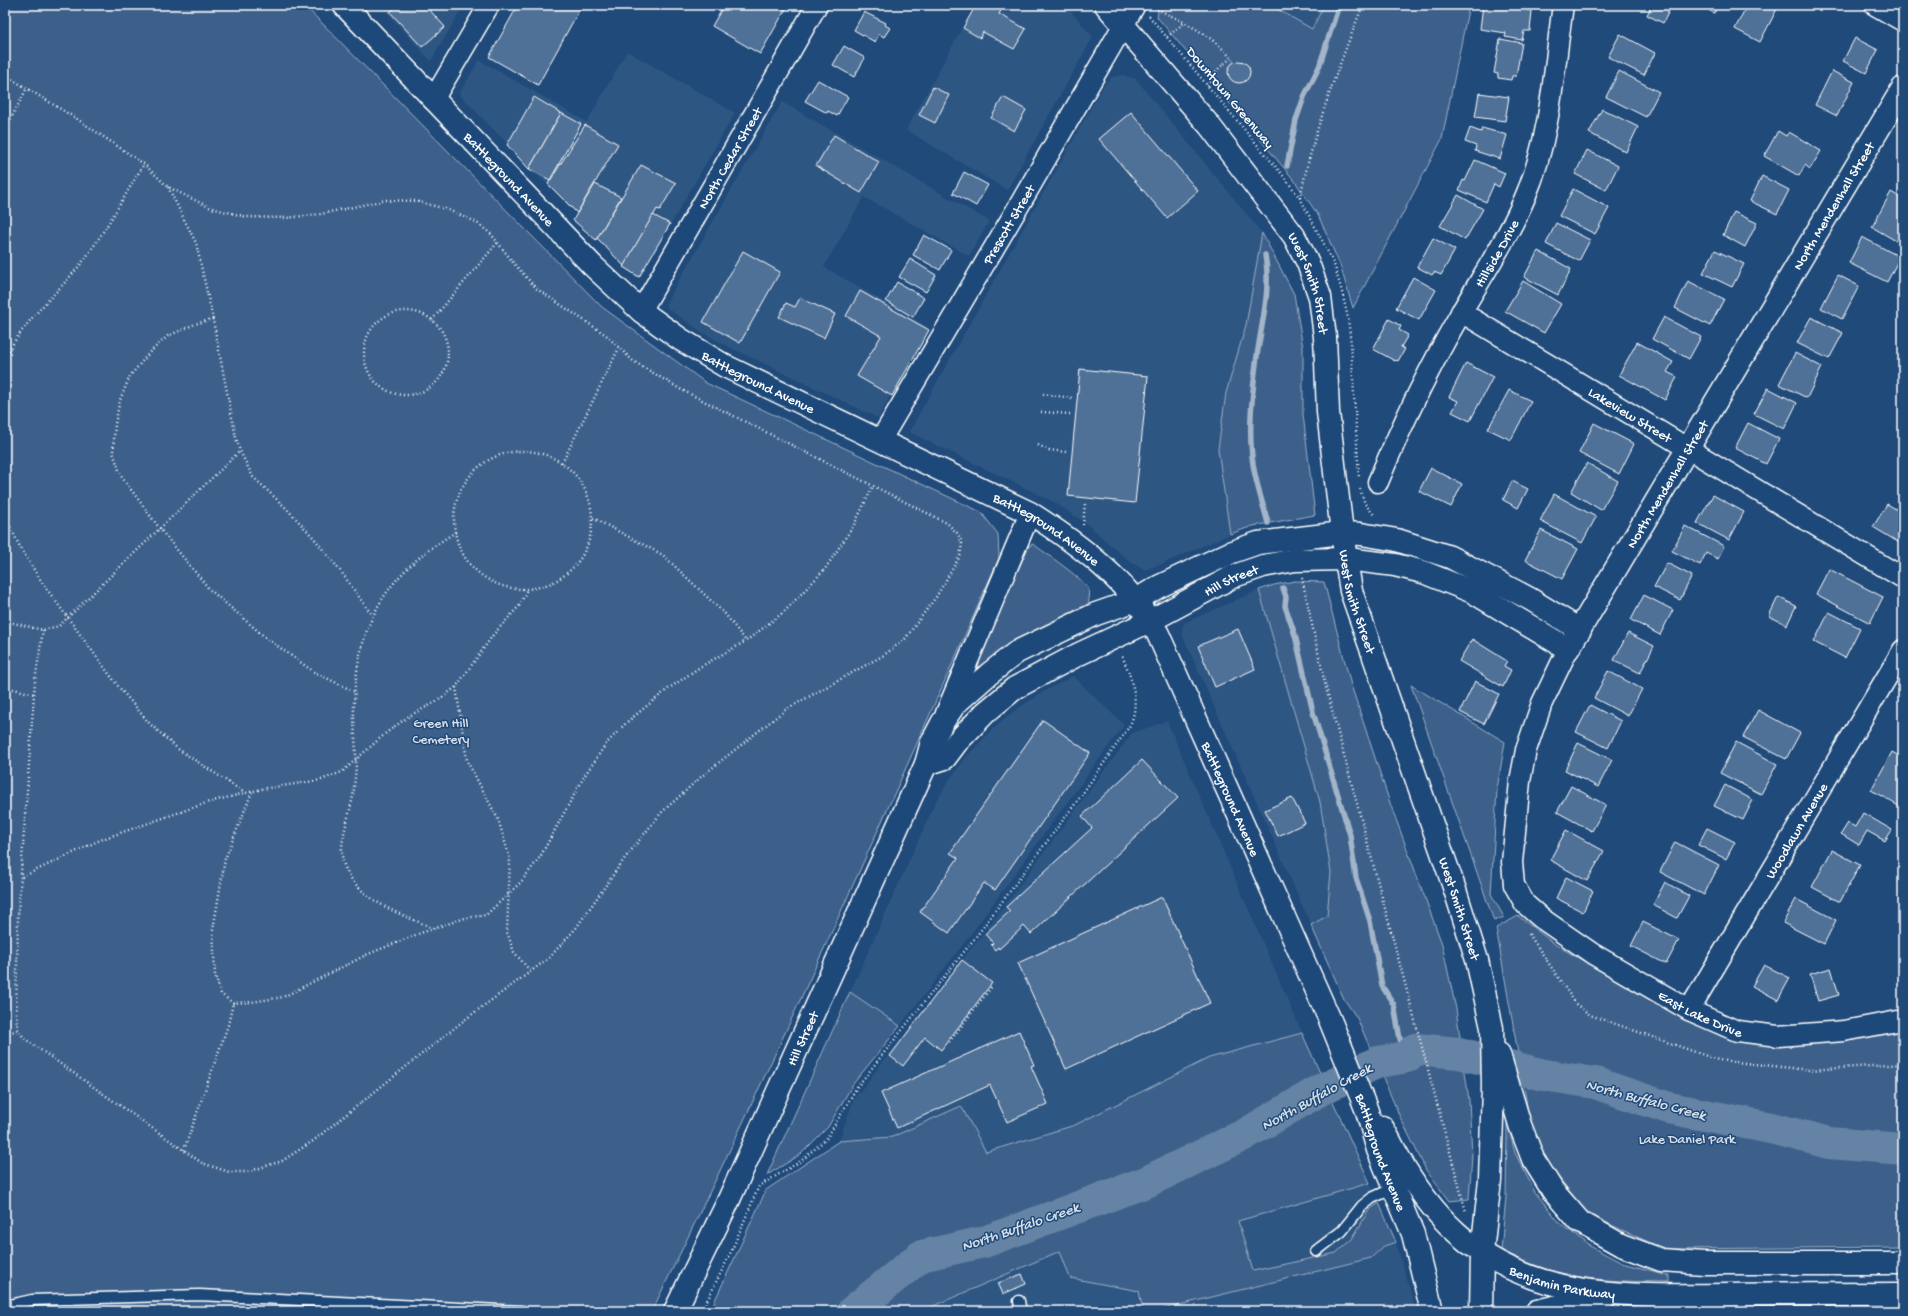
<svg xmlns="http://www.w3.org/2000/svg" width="1908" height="1316" font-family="'Gochi Hand',sans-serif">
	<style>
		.built { fill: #2e5683 }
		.green { fill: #3c618b; stroke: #9eb0c5 }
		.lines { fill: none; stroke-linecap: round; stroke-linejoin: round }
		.stream { stroke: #a3b5c8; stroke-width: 5.5 }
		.river { stroke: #6583a4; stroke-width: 32 }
		.building { fill: #507197; stroke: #fff }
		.lane-casing { stroke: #fff; stroke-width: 13 }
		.street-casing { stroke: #fff; stroke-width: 23 }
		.secondary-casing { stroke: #fff; stroke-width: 25 }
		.primary-casing { stroke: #fff; stroke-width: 25 }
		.path { stroke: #fff; stroke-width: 2.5; stroke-dasharray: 1 3; stroke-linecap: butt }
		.lane { stroke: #1f4a7a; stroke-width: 10 }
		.street { stroke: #1f4a7a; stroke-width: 20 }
		.secondary { stroke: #1f4a7a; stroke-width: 22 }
		.primary { stroke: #1f4a7a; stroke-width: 22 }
		.labels { text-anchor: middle; stroke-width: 3; stroke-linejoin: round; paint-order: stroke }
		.street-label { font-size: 14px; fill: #fff; stroke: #1f4a7a }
		.park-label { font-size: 14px; fill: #d8dfe8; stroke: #1f4a7a }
		.water-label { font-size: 15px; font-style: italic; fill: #d8e0e8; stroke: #1f4a7a }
	</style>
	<rect width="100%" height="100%" fill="#1f4a7a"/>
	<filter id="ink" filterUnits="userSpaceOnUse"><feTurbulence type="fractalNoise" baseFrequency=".025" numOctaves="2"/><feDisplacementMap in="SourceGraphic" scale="8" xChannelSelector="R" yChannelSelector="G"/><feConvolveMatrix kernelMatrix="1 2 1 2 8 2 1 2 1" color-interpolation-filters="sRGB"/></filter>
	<g filter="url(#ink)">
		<!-- built -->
		<g class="built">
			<path d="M380,5H464L431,61Z"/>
			<path d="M975,5H1065L1093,37L1007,190L906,130Z"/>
			<path d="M1270,5H1324L1312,29Z"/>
			<path d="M627,51L735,113L639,279L459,94L479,60L587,122Z"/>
			<path d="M1123,75L1136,79L1262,233L1246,325L1226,393L1218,449L1230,534L1162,564L1144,570L1130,562L1087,524L1052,501L911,433L910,430L1104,85L1112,77Z"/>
			<path d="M782,102L989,221L969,256L864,197L824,267L928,327L878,418L725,345L702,332L667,308L666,303Z"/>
			<path d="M1259,590L1320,802L1331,872L1327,916L1311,925L1183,636L1182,627L1186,622Z"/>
			<path d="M1073,676L1124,725L968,938L900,1026L850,992L935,803L952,776L968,755L993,729L1014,711L1043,692Z"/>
			<path d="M1167,721L1302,1033L1209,1058L1075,1125L985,1152L961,1106L892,1137L839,1141L854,1099L1006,904L1132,733Z"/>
			<path d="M1370,1183L1379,1203L1369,1210L1352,1239L1336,1253L1253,1272L1238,1221Z"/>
			<path d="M1396,1242L1416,1311H1155L1371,1258L1384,1246Z"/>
			<path d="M1060,1251L1070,1278L1139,1291L1143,1311H922Z"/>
		</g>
		<!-- green -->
		<g class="green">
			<path d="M5,5H304L602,307L706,383L981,512L998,534L999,558C888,811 774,1063 652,1311H5Z"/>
			<path d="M1159,5H1270L1312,29L1324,5H1469L1442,139L1353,308L1340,265L1318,215L1294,180L1157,17Z"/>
			<path d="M1262,233L1294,294L1303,348V414L1315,515L1253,526L1230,534L1218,449L1226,393L1246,325Z"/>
			<path d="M1033,544C1044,552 1083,579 1088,588C1091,593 1089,599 1088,604L1012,641L968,677L1029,546Z"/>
			<path d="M1295,581L1324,582L1351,685L1390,803L1442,944L1456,1009L1469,1100L1472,1155L1469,1199L1449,1201L1426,1170L1400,1117L1357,1018L1344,999L1311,925L1327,916L1331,872L1320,802L1259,590L1274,585Z"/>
			<path d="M1411,685L1505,742L1497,789L1491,894L1504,917L1494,921Z"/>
			<path d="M1518,916L1556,945L1691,1023L1728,1034L1903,1027V1247L1664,1249L1587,1214L1534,1145L1496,928Z"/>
			<path d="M850,992L900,1026L853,1084L828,1127L800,1155L767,1175Z"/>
			<path d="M1302,1033L1370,1183L1238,1221L1253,1271L1336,1253L1352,1239L1369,1210L1379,1203L1396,1242L1384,1246L1371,1258L1155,1311H1143L1139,1291L1070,1278L1060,1251L922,1311H710L766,1190L839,1141L892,1137L961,1106L986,1152L1075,1125L1209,1058Z"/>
			<path d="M1507,1122L1515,1153L1535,1192L1559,1222L1588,1245L1622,1263L1668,1275V1282C1603,1281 1560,1281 1501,1250L1506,1197Z"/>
		</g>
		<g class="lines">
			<!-- stream -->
			<g class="stream">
				<path d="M1287,166L1296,120L1304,97L1319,67L1339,5"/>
				<path d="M1265,255C1272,291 1260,328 1256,364C1252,397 1248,431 1253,464C1256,484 1263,504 1268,523"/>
				<path d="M1283,588L1286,597L1285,606L1295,635L1313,712L1350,835L1356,878L1370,921L1382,986L1394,1005L1400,1039L1407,1057"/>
			</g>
			<!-- river -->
			<path class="river" d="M853,1311L921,1256L984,1242L1146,1182L1244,1135L1322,1089L1378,1062L1407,1057L1415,1049L1459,1053L1544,1075L1595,1083L1669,1108L1771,1128L1829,1143L1903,1149"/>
		</g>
		<!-- building -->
		<g class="building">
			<path d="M398,5H425L445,27L422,47L390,12Z"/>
			<path d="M518,5H582L538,85L489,57Z"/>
			<path d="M724,5H788L760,54L712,26Z"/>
			<path d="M976,5H1004L999,14L1026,29L1014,49L983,32L980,38L963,28Z"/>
			<path d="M1483,5H1526L1525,10L1532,11L1530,31H1524L1522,40L1505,37L1506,33L1480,29Z"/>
			<path d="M1652,5H1672L1663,23L1647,15Z"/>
			<path d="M1704,5H1718L1714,13L1703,7Z"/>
			<path d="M1723,5H1736L1733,10Z"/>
			<path d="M1747,5H1779L1760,42L1735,29Z"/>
			<path d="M864,12L886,23L885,25L890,28L884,37L879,34L875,42L854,30Z"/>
			<path d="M1620,34L1655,53L1644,75L1608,57Z"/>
			<path d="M1855,38L1878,50L1866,73L1843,61Z"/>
			<path d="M1500,39L1522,43L1516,76H1512L1511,80L1498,78V74L1494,73Z"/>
			<path d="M844,46L865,58L854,77L833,65Z"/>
			<circle cx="1239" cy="72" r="11"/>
			<path d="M1619,71L1659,92L1646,117L1606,97Z"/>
			<path d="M1832,71L1854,82L1837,116L1815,105Z"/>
			<path d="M818,80L848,97L837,116L828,111L827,113L805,101Z"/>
			<path d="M933,87L949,95L935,123L919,115Z"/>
			<path d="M1479,93L1509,97L1505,121L1475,117Z"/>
			<path d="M534,97L561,113L529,169L507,145Z"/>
			<path d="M1003,97L1026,110L1014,131L991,118Z"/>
			<path d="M1602,109L1638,127L1626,152L1589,133Z"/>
			<path d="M1131,112L1198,191L1167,218L1099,139Z"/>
			<path d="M561,113L581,124L550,180L529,169Z"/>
			<path d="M585,125L618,144L577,213L548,184Z"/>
			<path d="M1470,128L1481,132L1482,128L1507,135L1500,159L1475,151L1476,146L1465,142Z"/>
			<path d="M1778,131L1786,136L1789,132L1821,151L1810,169L1805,165L1799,176L1764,156Z"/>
			<path d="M834,135L879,162L861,193L816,166Z"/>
			<path d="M1587,150L1618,166L1606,190L1575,174Z"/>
			<path d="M1475,160L1505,173L1499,187L1494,184L1486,202L1459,190L1463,180L1465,181Z"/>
			<path d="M641,165L676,183L660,210L657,209L624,266L597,238Z"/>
			<path d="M964,172L988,185L976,206L953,193Z"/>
			<path d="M1762,176L1789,190L1777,214L1750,201Z"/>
			<path d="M595,184L621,197L596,240L573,220Z"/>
			<path d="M1573,189L1609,208L1595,234L1559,216Z"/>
			<path d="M1891,192L1903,199V245L1872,227Z"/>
			<path d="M1458,195L1483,209L1465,240L1440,226Z"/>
			<path d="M1734,212L1757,223L1745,247L1723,235Z"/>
			<path d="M653,215L670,224L639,277L623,267Z"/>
			<path d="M1556,223L1590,240L1579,261L1546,244Z"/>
			<path d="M924,235L951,250L940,270L913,255Z"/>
			<path d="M1862,237L1900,257L1887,282L1849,263Z"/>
			<path d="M1433,238L1455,250L1441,275L1434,272L1432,275L1417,267Z"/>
			<path d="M1715,250L1744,264L1732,287L1703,273Z"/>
			<path d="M743,251L780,272L740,343L703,322Z"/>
			<path d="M1538,251L1571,269L1558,295L1524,277Z"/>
			<path d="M910,259L936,275L926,292L899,277Z"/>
			<path d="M1838,275L1859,286L1842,319L1821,308Z"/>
			<path d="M1413,277L1436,290L1419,320L1396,308Z"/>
			<path d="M1523,281L1561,304L1544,333L1505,311Z"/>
			<path d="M1688,281L1724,299L1710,326L1675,308Z"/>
			<path d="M897,282L924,298L913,317L886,301Z"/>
			<path d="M860,291L929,330L892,396L857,376L881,336L846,316Z"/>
			<path d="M800,298L835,314L824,338L779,317L786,303L795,307Z"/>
			<path d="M1664,317L1701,337L1689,359L1652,339Z"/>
			<path d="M1811,317L1843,333L1829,359L1797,343Z"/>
			<path d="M1389,319L1401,326L1399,330L1408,335L1401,347L1405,349L1398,361L1396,360L1395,361L1373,349Z"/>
			<path d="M1637,342L1673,362L1667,372L1677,377L1665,400L1619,375Z"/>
			<path d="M1795,353L1822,367L1807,398L1779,384Z"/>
			<path d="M1466,363L1493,377L1470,421L1452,412L1458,401L1449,397Z"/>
			<path d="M1080,369L1148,376L1135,503L1068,496Z"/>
			<path d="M1768,388L1797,403L1784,429L1754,414Z"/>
			<path d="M1509,390L1531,401L1511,440L1488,429Z"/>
			<path d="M1594,423L1634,444L1619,474L1579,453Z"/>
			<path d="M1748,423L1779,439L1766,464L1735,448Z"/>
			<path d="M1587,463L1618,481L1601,510L1571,492Z"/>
			<path d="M1431,468L1462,484L1451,507L1419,491Z"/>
			<path d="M1512,481L1528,489L1518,508L1503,500Z"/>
			<path d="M1554,494L1596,517L1582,543L1540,521Z"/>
			<path d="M1713,495L1744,512L1729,540L1697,523Z"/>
			<path d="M1887,504L1903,513V545L1873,527Z"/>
			<path d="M1685,526L1724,546L1718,559L1706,553L1700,565L1672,551Z"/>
			<path d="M1541,530L1578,549L1562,579L1525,560Z"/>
			<path d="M1667,563L1692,576L1680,600L1654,587Z"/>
			<path d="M1829,569L1883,597L1870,623L1816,594Z"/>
			<path d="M1644,595L1673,610L1660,635L1631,620Z"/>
			<path d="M1778,597L1796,606L1787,625L1769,616Z"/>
			<path d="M1829,612L1860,628L1845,658L1814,642Z"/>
			<path d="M1238,629L1255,669L1215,687L1198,646Z"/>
			<path d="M1628,633L1654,646L1640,673L1614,660Z"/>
			<path d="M1472,639L1507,661L1504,666L1511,670L1503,687L1459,661Z"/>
			<path d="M1608,671L1642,689L1628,716L1594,698Z"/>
			<path d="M1475,681L1499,694L1484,724L1460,712Z"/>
			<path d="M1590,705L1621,721L1608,748L1576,732Z"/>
			<path d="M1758,710L1800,733L1786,759L1743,737Z"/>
			<path d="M1043,720L1090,753L995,890L984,883L949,933L920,912L958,858L950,853Z"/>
			<path d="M1736,742L1777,764L1761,794L1720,773Z"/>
			<path d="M1578,743L1612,760L1598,787L1565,770Z"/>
			<path d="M1892,752L1903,758L1902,808L1871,790Z"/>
			<path d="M1142,760L1178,798L1031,934L1024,926L999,949L998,947L995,950L991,945L993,943L985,934L1010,911L1006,907L1092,828L1082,816Z"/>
			<path d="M1725,785L1753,800L1743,820L1714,806Z"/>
			<path d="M1571,786L1606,805L1592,831L1557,812Z"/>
			<path d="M1292,798L1305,823L1278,836L1265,810Z"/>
			<path d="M1863,813L1892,830L1885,841L1867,831L1859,845L1841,834L1848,823L1855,827Z"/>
			<path d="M1707,828L1735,842L1726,859L1698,845Z"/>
			<path d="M1566,830L1604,851L1587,881L1550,860Z"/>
			<path d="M1675,842L1719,865L1704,895L1660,872Z"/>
			<path d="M1832,850L1860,865L1840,902L1812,887Z"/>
			<path d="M1566,877L1593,891L1583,912L1556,898Z"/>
			<path d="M1665,882L1689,896L1677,918L1653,905Z"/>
			<path d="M1162,897L1210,1003L1066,1069L1018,963Z"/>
			<path d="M1796,899L1836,920L1824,944L1783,923Z"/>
			<path d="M1643,922L1679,940L1666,964L1631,946Z"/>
			<path d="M962,960L992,983L941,1050L925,1037L903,1066L890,1056Z"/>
			<path d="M1764,965L1790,978L1778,1000L1752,986Z"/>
			<path d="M1831,968L1839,995L1818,1001L1810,974Z"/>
			<path d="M1019,1031L1034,1065L1031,1066L1048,1104L1007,1122L990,1085L897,1128L881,1093Z"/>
			<path d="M1022,1274L1026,1284L1003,1294L998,1283Z"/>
		</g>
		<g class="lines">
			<defs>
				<g id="lane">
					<path d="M1316,1251L1342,1231L1362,1206L1372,1198L1394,1188"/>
					<path d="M1019,1301L1021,1311"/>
					<path d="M5,1306L32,1300L199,1295L522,1311"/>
					<path d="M1672,1311V1295"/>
				</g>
				<g id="street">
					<path d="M1875,5L1903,21"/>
					<path d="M433,100L489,5"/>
					<path id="s1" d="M641,311L817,5"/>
					<path id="s2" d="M1461,312L1903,578"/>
					<path id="s3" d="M880,441L1017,209L1135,5"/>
					<path id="s4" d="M1378,482C1402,424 1430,366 1462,311C1484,273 1509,236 1526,195C1551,136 1554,68 1563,5"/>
					<path id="s5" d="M1568,649L1542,703L1526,750L1520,781L1512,862L1514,885L1525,904L1541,918L1593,954L1689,1010L1737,1031L1778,1036L1844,1031L1903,1020"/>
					<path d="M946,713L1030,513"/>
					<path id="s6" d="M1689,1010L1903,650"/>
				</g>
				<g id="secondary">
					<path id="s7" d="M926,764L945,758L957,742L986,712L1015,688L1079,654L1150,621L1234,576L1263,566L1295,560L1347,559L1395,565L1423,572L1473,592L1568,649L1903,88"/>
					<path id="s8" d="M675,1311L726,1206L926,764L932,742L942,723L955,704L989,674L1017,652L1096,614L1136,600L1158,587L1232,552L1258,543L1342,533L1361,534L1397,540L1450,557L1530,599L1580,630"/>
				</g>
				<g id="primary">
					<path id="s9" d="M344,5L592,265L641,311L680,339L725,366L1030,513C1080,545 1129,581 1158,634L1330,1020L1367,1111L1378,1150L1413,1234L1432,1311"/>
					<path id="s10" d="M1106,5L1209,125L1294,236L1308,263L1320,297L1325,337L1328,412L1342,533L1351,591L1455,890L1477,960L1492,1028L1493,1087L1490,1180L1482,1252L1481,1311"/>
					<path d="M1499,1054L1520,1125L1533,1159L1553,1191L1580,1222L1621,1245L1661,1260L1704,1263H1903"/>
					<path id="s11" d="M1382,1127C1388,1136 1392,1146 1398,1156C1413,1183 1433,1211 1456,1232C1533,1303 1634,1295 1731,1295C1788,1294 1846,1294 1903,1294"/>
					<path d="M1537,1311L1554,1307L1603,1301"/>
				</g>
			</defs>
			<!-- lane casing -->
			<use href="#lane" class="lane-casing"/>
			<!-- street casing -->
			<use href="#street" class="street-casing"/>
			<!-- secondary casing -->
			<use href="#secondary" class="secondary-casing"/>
			<!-- primary casing -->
			<use href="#primary" class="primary-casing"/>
			<!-- path -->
			<g class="path">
				<path d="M1157,9C1186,23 1215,36 1234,62"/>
				<path d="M1149,16L1281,173L1300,198L1325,246L1335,267L1342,292L1348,318L1351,344L1359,479"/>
				<path d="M1167,37L1185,22"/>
				<path d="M5,75L77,119L144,164L168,187L211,208L247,217L286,218L321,214L385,200L415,201L446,209L476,222L491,234L516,266L537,289L606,335L633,361L680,389L947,523L958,534L962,543L960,556L936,597L905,639L884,655L785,710L702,776L661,813L625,858L576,928L549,958L467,1018L313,1141L282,1161L247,1172H229L202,1163L25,1039L18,1030L16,1014L18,915L35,681L43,630"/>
				<path d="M1208,86L1219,68L1231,58"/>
				<path d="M5,130L27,88"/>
				<path d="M168,187L196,243L211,310L236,438L240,451L253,477L285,507L313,537L342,573L372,615"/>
				<path d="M1300,198C1314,130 1337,70 1363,5"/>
				<circle cx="406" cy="353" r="42"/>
				<path d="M213,319L195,324L168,336L150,352L130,376L120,400L115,424L113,452L121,476L160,529L209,589L265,637L314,672L355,692"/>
				<path d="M432,320L498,242"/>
				<path d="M5,358C24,320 54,297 80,265C104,234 123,198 144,164"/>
				<path d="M1043,394L1072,398"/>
				<path d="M1041,412L1070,414"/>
				<path d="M1038,445L1049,450L1066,452"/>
				<circle cx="523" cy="520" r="69"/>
				<path d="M562,463L619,348"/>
				<path d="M1360,489L1365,504L1375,516"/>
				<path d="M5,516L20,547L43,584L118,686L150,724L178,749L245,793"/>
				<path d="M593,518L663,555L725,614L746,641"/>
				<path d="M1083,525L1085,503"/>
				<path d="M1302,578L1324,680L1466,1212"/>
				<path d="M5,621L43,630L59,626L240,451"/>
				<path d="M5,687L34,694"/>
				<path d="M456,687L467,761L498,819L510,859L507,932L514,952L531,972"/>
				<path d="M252,792L225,859L213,930L215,975L221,994L233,1003L252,1002L283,997L366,955L418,934L465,918L486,915L521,882L540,857L585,775L606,744L627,722L668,689L700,667L746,641L784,612L825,569L854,525L873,486"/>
				<path d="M22,877L100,840L209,802L262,789L321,780L342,772L386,733L409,716L436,702L456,687L493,635L520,605L527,589"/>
				<path d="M433,928C401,914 358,901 344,865C336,843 353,810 354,787C355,778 356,769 356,760C356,741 353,722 354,703C358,621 386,574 456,532"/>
				<path d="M1529,934L1576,1004L1590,1015L1718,1060L1809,1070L1903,1064"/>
				<path d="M5,1034L18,1030"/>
				<path d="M949,1042L993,985"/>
				<path d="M184,1150L228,1025L233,1003"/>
				<path d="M702,1311L731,1252L759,1186L801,1161L827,1138L857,1087L975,938L1078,800L1129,727C1141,704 1132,678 1122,656"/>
			</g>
			<!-- lane -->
			<use href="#lane" class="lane"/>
			<!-- street -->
			<use href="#street" class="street"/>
			<!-- secondary -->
			<use href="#secondary" class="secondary"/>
			<!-- primary -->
			<use href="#primary" class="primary"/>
		</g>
	</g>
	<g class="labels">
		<!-- street labels -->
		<g class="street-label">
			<text transform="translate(1231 97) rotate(50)" y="5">Downtown Greenway</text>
			<text dy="5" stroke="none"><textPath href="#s1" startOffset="177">North Cedar Street</textPath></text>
			<text dy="5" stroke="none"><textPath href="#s9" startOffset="240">Battleground Avenue</textPath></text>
			<text dy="5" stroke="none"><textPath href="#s7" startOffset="1239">North Mendenhall Street</textPath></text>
			<text dy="5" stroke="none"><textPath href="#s3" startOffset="252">Prescott Street</textPath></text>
			<text dy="5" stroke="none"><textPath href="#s4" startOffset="258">Hillside Drive</textPath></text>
			<text dy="5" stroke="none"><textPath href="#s10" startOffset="348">West Smith Street</textPath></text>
			<text dy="5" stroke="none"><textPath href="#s9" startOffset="564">Battleground Avenue</textPath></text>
			<text dy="5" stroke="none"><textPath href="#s2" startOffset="198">Lakeview Street</textPath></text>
			<text dy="5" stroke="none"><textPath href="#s7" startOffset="915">North Mendenhall Street</textPath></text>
			<text dy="5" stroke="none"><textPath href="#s9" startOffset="888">Battleground Avenue</textPath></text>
			<text dy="5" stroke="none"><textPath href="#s7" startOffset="361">Hill Street</textPath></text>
			<text dy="5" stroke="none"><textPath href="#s10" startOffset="672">West Smith Street</textPath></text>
			<text dy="5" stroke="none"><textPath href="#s9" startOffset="1224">Battleground Avenue</textPath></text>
			<text dy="5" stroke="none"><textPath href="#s6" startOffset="209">Woodlawn Avenue</textPath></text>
			<text dy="5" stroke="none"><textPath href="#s10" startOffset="996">West Smith Street</textPath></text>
			<text dy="5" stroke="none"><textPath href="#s5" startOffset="475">East Lake Drive</textPath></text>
			<text dy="5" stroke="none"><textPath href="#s8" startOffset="301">Hill Street</textPath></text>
			<text dy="5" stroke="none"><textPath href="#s9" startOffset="1608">Battleground Avenue</textPath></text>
			<text dy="5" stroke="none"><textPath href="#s11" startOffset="249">Benjamin Parkway</textPath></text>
		</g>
		<!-- park labels -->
		<g class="park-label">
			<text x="441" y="727">Green Hill<tspan x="441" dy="16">Cemetery</tspan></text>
			<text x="1687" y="1143">Lake Daniel Park</text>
		</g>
		<!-- water labels -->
		<g class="water-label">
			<text transform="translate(1316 1096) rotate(-29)" y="5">North Buffalo Creek</text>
			<text transform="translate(1646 1099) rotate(15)" y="5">North Buffalo Creek</text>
			<text transform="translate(1020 1226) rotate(-19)" y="5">North Buffalo Creek</text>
		</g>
	</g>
	<!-- margin -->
	<rect width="1908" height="1316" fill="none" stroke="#1f4a7a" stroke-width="20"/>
	<rect x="10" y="10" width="1888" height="1296" fill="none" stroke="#fff" stroke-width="1.5" filter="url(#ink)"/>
</svg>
